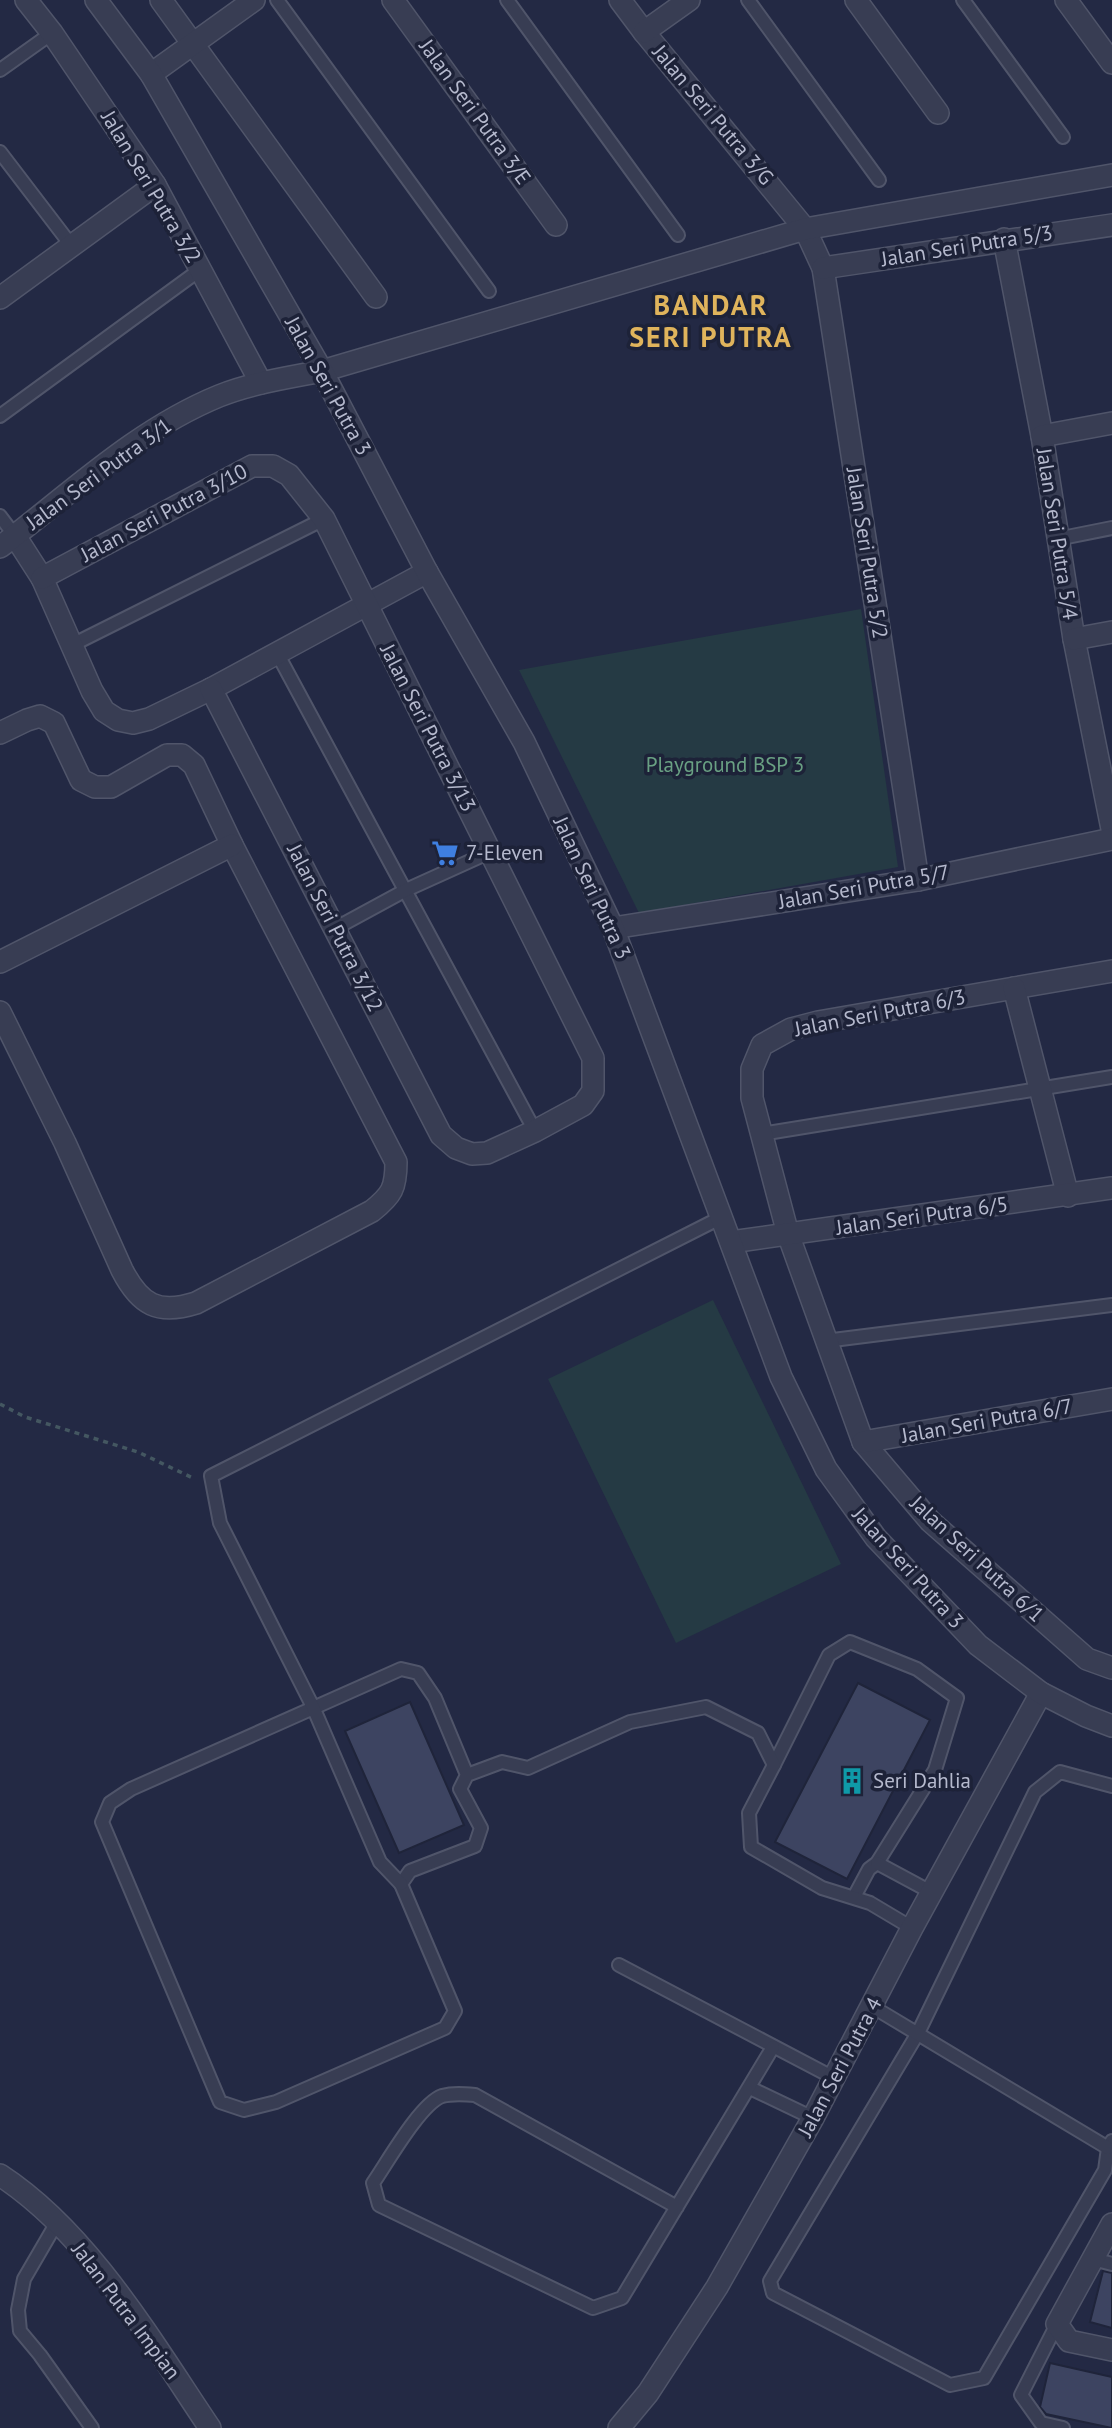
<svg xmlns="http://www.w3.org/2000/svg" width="1112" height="2428" font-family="'PT Sans',sans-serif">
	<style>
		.green { fill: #253a44 }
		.building { fill: #3d4461; stroke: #1f243a; stroke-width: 2 }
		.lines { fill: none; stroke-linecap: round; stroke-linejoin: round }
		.service-casing { stroke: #50556a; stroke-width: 16 }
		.minor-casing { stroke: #50556a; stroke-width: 24 }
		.tertiary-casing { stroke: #50556a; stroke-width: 24 }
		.path { stroke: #445761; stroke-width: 3.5; stroke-dasharray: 5 5; stroke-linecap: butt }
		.service { stroke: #383d53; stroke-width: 12 }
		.minor { stroke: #383d53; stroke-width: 21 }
		.tertiary { stroke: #383d53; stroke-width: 21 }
		.labels { text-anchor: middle; stroke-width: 7; stroke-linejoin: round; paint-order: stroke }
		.street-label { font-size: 21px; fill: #b5b9cd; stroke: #1d2238 }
		.park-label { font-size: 21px; fill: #69a083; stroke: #1d2238 }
		.poi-label { font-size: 21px; fill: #b5b9cd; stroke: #1d2238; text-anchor: start }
		.district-label { font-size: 28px; font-weight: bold; letter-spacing: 2px; fill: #e0b45c; stroke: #1d2238 }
	</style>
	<rect width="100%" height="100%" fill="#232944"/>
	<!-- green -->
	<g class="green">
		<path d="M861,609L898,867L639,913L519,670Z"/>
		<path d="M713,1300L841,1564L676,1643L548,1379Z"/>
	</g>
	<!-- building -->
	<g class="building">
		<path d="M858,1683L930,1720L847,1879L775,1842Z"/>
		<path d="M410,1702L464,1825L399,1853L345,1731Z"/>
		<path d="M1103,2271L1112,2273V2328L1090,2322Z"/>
		<path d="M1050,2363L1112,2377V2428L1046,2414L1040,2407Z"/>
	</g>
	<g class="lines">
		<defs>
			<g id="service">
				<path d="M277,0L489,291"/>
				<path d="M507,0L678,235"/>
				<path d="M748,0L879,180"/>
				<path d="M963,0L1063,137"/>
				<path d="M0,70L52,33"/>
				<path d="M0,152L71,245"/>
				<path d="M0,416L201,269"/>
				<path d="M0,516L15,536"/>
				<path d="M1057,539L1112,528"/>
				<path d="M72,645L324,519"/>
				<path d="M277,653L535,1131"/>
				<path d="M336,928L406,890L490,852"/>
				<path d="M761,1134L1112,1077"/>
				<path d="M825,1341L1112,1305"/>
				<path d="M774,1765L829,1655L850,1642L917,1669L957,1698L935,1770L877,1863L869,1869L854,1897"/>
				<path d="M467,1775L435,1698L418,1673L401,1669L131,1789L110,1803L102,1822L220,2102L244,2110L276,2102L445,2028L455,2011L401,1884L410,1871L475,1846L481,1828L460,1789L467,1775L502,1762L528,1768L630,1722L706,1707L758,1733L774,1765L749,1813L751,1847L822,1888L870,1903L912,1928"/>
				<path d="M1112,1786L1060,1772L1035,1792L918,2033L770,2281L773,2293L950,2385L984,2378L1105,2170L1108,2148L1112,2141"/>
				<path d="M877,1863L931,1892"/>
				<path d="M401,1884L380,1862L313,1707L220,1523L211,1476L722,1217"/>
				<path d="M619,1965L834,2078"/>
				<path d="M873,2007L1108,2148"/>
				<path d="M750,2088L813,2118"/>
				<path d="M677,2207L475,2095C464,2094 453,2093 442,2096C420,2104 387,2163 373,2183L379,2205L593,2308L622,2298L773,2047"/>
				<path d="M56,2224L24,2279L18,2310L20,2331L40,2355L92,2428"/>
				<path d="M1093,2259L1112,2264"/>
				<path d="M1057,2324L1021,2395L1041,2423L1063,2428"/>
			</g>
			<g id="minor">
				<path d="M26,0L52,33L155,185L261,383"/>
				<path d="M161,0L376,297"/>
				<path d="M393,0L556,225"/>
				<path d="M620,0L644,32L805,229L823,268L918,880"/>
				<path d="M856,0L938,113"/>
				<path d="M1066,0L1112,63"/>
				<path d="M644,32L689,0"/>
				<path d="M151,74L254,0"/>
				<path d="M1004,239L1042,436L1074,639L1112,829"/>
				<path d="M823,268L1112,225"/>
				<path d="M0,298L155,185"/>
				<path d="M1042,436L1112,423"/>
				<path d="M15,536L42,578L92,691L104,711L118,720L133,723L149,719L211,689L427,572"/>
				<path d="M0,547C70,494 136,430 219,396C251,383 287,378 322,371L805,229L1112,175"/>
				<path d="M42,578L252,466H273L289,475L324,519L593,1058V1091L583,1105L535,1131L487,1153L472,1154L456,1148L441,1135L211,689"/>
				<path d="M1074,639L1112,632"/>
				<path d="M0,733L27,720L40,716L54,723L81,780L95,787H111L167,755H182L194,765L232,845L396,1162C396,1188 392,1195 372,1211L196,1303C158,1315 140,1305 122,1270L65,1143L0,1012"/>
				<path d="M613,928L918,880L1112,839"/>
				<path d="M0,962L232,845"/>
				<path d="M1112,971L818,1022L791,1029L762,1045L752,1069V1098L788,1234L863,1442L930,1521L1087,1659L1112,1668"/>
				<path d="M1014,988L1068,1196"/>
				<path d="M731,1242L1112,1188"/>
				<path d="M863,1442L1112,1399"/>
				<path d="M0,2175C89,2233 152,2342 210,2428"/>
				<path d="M1112,2224L1057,2324L1069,2341L1112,2350"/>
				<path d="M619,2428L648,2393L717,2287L813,2118L912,1928L1041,1693"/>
			</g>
			<path id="tertiary" d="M96,0L151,74L322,371L427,572L524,742L613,928L781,1377L826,1469L876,1538L978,1645L1041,1693L1086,1716L1112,1726"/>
		</defs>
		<!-- service casing -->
		<use href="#service" class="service-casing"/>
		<!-- minor casing -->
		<use href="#minor" class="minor-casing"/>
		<!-- tertiary casing -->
		<use href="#tertiary" class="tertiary-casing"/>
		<!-- path -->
		<path class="path" d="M0,1404L25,1417L138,1452L195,1479"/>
		<!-- service -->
		<use href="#service" class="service"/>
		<!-- minor -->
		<use href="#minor" class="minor"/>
		<!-- tertiary -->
		<use href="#tertiary" class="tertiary"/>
	</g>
	<!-- icons -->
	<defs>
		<symbol id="supermarket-bare" viewBox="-9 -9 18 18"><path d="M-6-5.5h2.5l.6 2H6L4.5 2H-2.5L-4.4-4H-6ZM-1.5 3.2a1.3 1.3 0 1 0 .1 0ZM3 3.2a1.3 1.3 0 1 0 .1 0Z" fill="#3f7fe0" stroke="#1d2238" stroke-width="2.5" paint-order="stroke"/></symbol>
		<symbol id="building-bare" viewBox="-9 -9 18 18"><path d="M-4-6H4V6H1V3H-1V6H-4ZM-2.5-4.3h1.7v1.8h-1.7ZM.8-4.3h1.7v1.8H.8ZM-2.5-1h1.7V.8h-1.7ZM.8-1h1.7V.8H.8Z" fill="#0f9aa8" stroke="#1d2238" stroke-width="2.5" paint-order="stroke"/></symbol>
	</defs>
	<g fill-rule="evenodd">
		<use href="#supermarket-bare" x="426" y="834" width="38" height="38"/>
		<use href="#building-bare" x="833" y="1762" width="38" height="38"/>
	</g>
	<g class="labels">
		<!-- street labels -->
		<g class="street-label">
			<text transform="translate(475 112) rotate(54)" y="7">Jalan Seri Putra 3/E</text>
			<text transform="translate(713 115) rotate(50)" y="7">Jalan Seri Putra 3/G</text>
			<text transform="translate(151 187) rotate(59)" y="7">Jalan Seri Putra 3/2</text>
			<text transform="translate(967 246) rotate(-9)" y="7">Jalan Seri Putra 5/3</text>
			<text transform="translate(328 386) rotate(61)" y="7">Jalan Seri Putra 3</text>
			<text transform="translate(99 474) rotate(-36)" y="7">Jalan Seri Putra 3/1</text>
			<text transform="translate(164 513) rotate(-28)" y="7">Jalan Seri Putra 3/10</text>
			<text transform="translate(1057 534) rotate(81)" y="7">Jalan Seri Putra 5/4</text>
			<text transform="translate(867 553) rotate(81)" y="7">Jalan Seri Putra 5/2</text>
			<text transform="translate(428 728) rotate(63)" y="7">Jalan Seri Putra 3/13</text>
			<text transform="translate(864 887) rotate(-10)" y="7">Jalan Seri Putra 5/7</text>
			<text transform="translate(592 888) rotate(65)" y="7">Jalan Seri Putra 3</text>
			<text transform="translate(335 928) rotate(63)" y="7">Jalan Seri Putra 3/12</text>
			<text transform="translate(880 1013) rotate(-11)" y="7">Jalan Seri Putra 6/3</text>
			<text transform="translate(922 1216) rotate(-8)" y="7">Jalan Seri Putra 6/5</text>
			<text transform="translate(987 1421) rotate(-10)" y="7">Jalan Seri Putra 6/7</text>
			<text transform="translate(977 1559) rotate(43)" y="7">Jalan Seri Putra 6/1</text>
			<text transform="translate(908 1568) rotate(48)" y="7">Jalan Seri Putra 3</text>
			<text transform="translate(840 2067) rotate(-62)" y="7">Jalan Seri Putra 4</text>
			<text transform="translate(126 2311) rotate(53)" y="7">Jalan Putra Impian</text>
		</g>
		<!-- park labels -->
		<g class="park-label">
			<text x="725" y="772">Playground BSP 3</text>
		</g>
		<!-- poi labels -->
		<g class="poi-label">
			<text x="466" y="860">7-Eleven</text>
			<text x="873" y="1788">Seri Dahlia</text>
		</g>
		<!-- district labels -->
		<g class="district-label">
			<text x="711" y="315">BANDAR<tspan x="711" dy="32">SERI PUTRA</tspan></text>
		</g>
	</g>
</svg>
